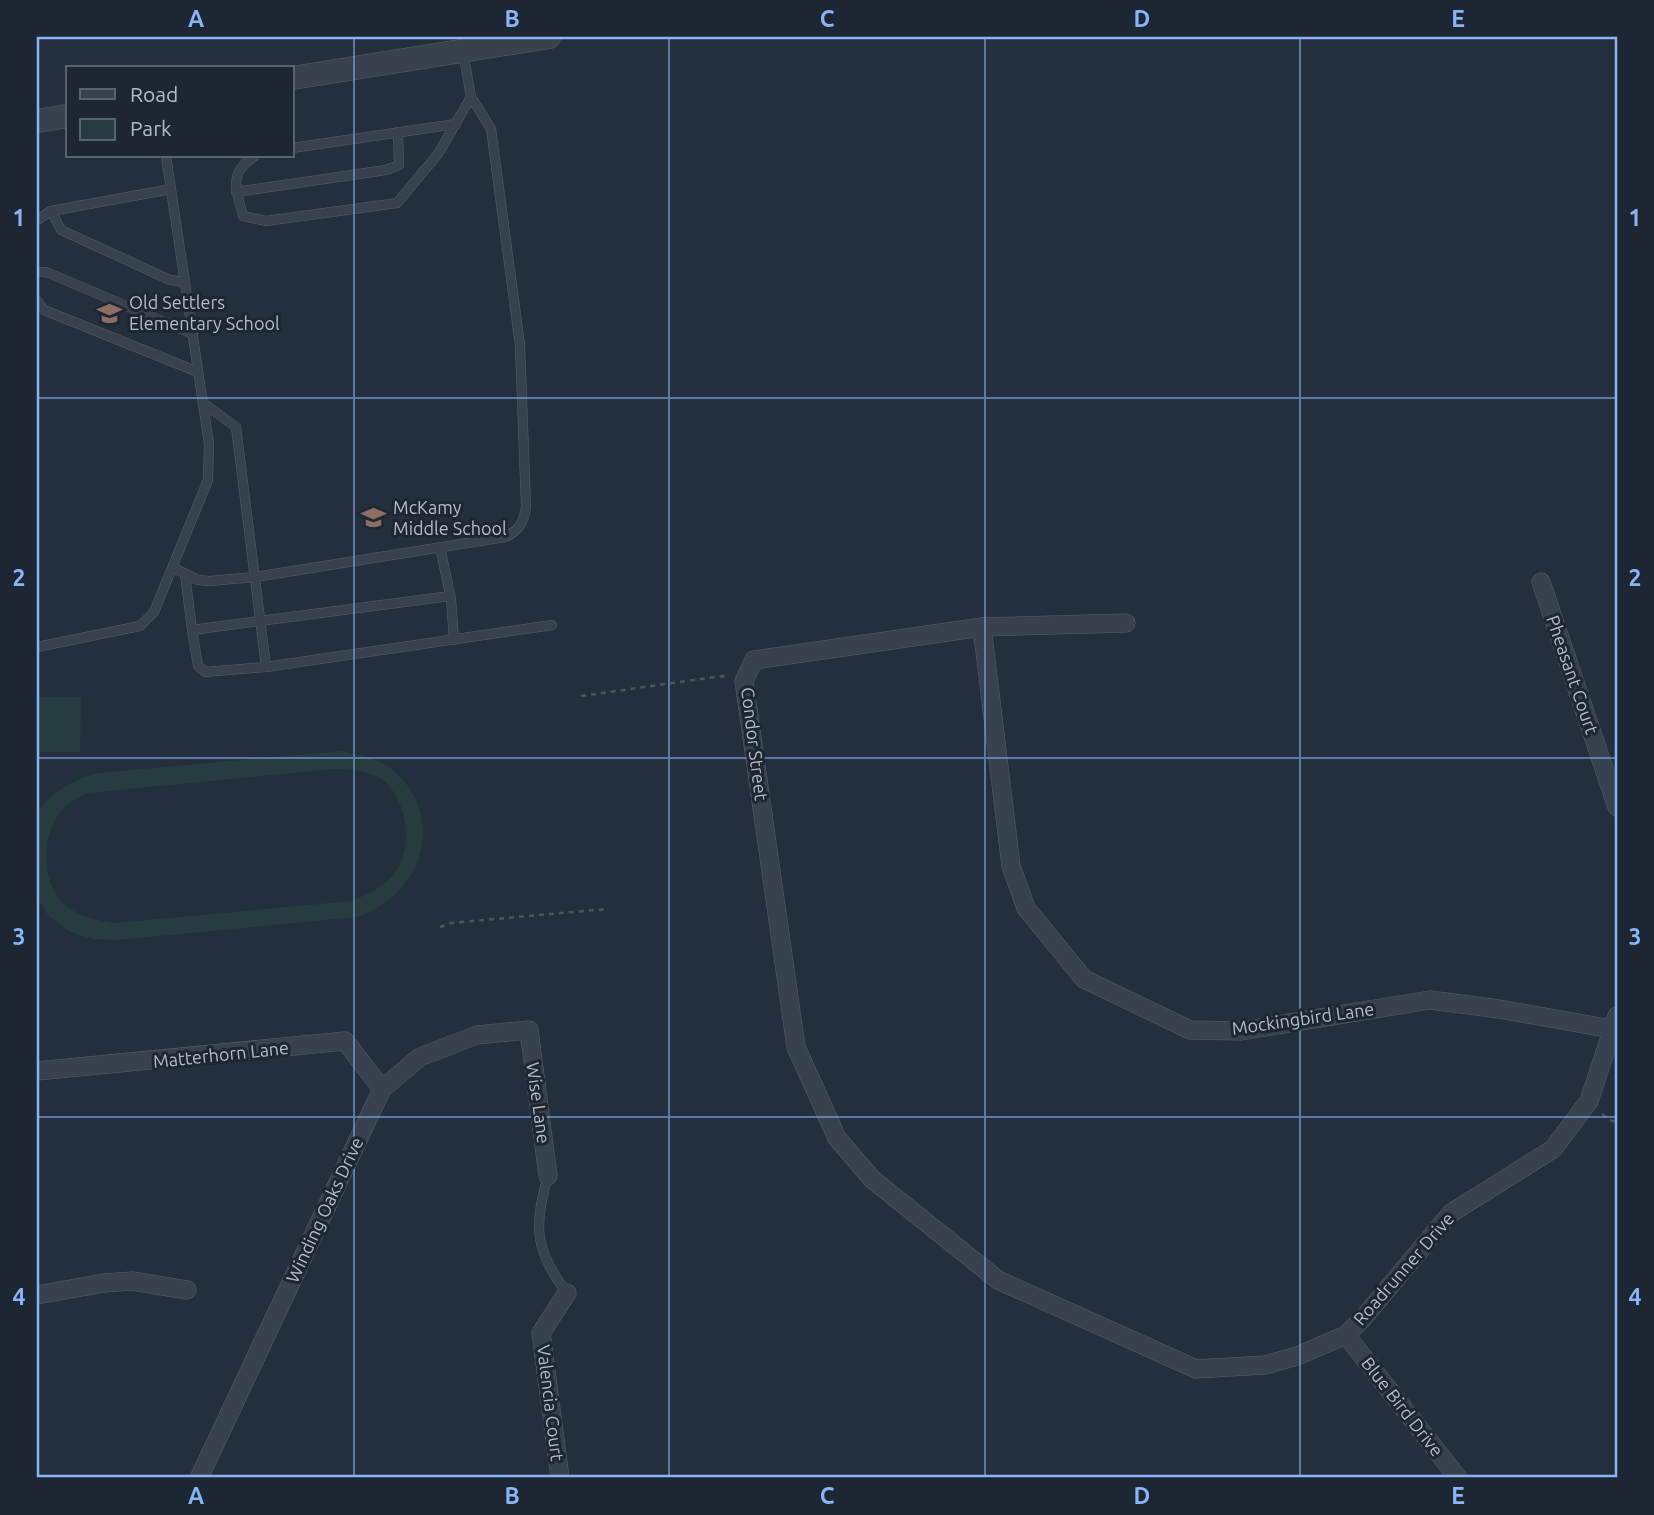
<svg xmlns="http://www.w3.org/2000/svg" width="1654" height="1515" font-family="Ubuntu,sans-serif">
	<style>
		.green { fill: #263c3f; fill-rule: evenodd }
		.lines { fill: none; stroke-linecap: round; stroke-linejoin: round }
		.service-casing { stroke: #565f6c; stroke-width: 10 }
		.minor-casing { stroke: #565f6c; stroke-width: 19 }
		.tertiary-casing { stroke: #565f6c; stroke-width: 24 }
		.path { stroke: #44595c; stroke-width: 2.5; stroke-dasharray: 5 5; stroke-linecap: butt }
		.service { stroke: #38414e; stroke-width: 9 }
		.minor { stroke: #38414e; stroke-width: 18 }
		.tertiary { stroke: #38414e; stroke-width: 23 }
		.grid { fill: none; stroke: #8ab4f8; stroke-width: 2; stroke-opacity: 0.55 }
		.labels { text-anchor: middle; stroke-width: 6; stroke-linejoin: round; paint-order: stroke }
		.poi-label { font-size: 18px; fill: #b4bcc9; stroke: #1d2633; text-anchor: start }
		.street-label { font-size: 18px; fill: #b4bcc9; stroke: #1d2633 }
		.neatline { fill: none; stroke: #8ab4f8; stroke-width: 2.5 }
		.grid-label { font-size: 23px; text-anchor: middle; font-weight: bold; fill: #8ab4f8 }
	</style>
	<rect width="100%" height="100%" fill="#242f3e"/>
	<!-- green -->
	<g class="green">
		<path d="M37,697H81L80,752H37Z"/>
		<path d="M342,751C358,755 378,758 392,769C448,816 423,896 357,917L117,940L93,939L70,932L48,915L37,897V813C52,791 73,780 98,773ZM333,769C348,769 367,770 380,778C407,796 414,846 396,871C385,887 368,894 352,901L115,923C98,920 83,918 69,908C39,888 40,830 65,807C71,801 81,797 88,793Z"/>
	</g>
	<g class="lines">
		<defs>
			<g id="service">
				<path d="M292,148L456,124"/>
				<path d="M255,156C228,173 236,189 243,216L266,221L397,203L438,154L471,97"/>
				<path d="M236,192L386,170L399,165L398,132"/>
				<path d="M51,211L61,230L170,280L185,282"/>
				<path d="M37,220L51,211L171,189"/>
				<path d="M37,272H46L193,334"/>
				<path d="M37,300L44,310L198,372"/>
				<path d="M203,403L236,427L266,667L552,625"/>
				<path d="M440,547L451,599L454,640"/>
				<path d="M174,568L198,580L210,581L255,577L505,537C519,531 524,522 526,507L520,345L491,129L471,97L463,51"/>
				<path d="M185,574L192,630L450,596"/>
				<path d="M192,630L198,666L205,672L266,667"/>
				<path d="M37,647L140,626L154,612L208,480L209,444L166,156"/>
				<path d="M548,1176C533,1226 535,1251 567,1293"/>
			</g>
			<g id="minor">
				<path d="M1541,582L1617,807"/>
				<path d="M1126,623L982,627L754,660L744,681L796,1047L837,1138L872,1179L998,1280L1196,1369L1265,1365L1297,1356L1346,1335L1364,1317L1451,1213L1553,1149L1589,1101L1617,1016"/>
				<path d="M982,627L1011,866L1026,908L1084,979L1190,1030L1241,1031L1430,1000L1499,1009L1617,1030"/>
				<path d="M37,1071L345,1041L382,1089"/>
				<path d="M37,1295L104,1283L132,1281L187,1290"/>
				<path d="M1346,1335L1458,1478"/>
				<path d="M199,1478L382,1089L420,1057L477,1035L529,1030L548,1176"/>
				<path d="M560,1478L541,1333L567,1293"/>
			</g>
			<g id="tertiary">
				<path d="M292,78L549,37"/>
				<path d="M37,121L68,116"/>
			</g>
		</defs>
		<!-- service casing -->
		<use href="#service" class="service-casing"/>
		<!-- minor casing -->
		<use href="#minor" class="minor-casing"/>
		<!-- tertiary casing -->
		<use href="#tertiary" class="tertiary-casing"/>
		<!-- path -->
		<g class="path">
			<path d="M581,696L722,676L727,677"/>
			<path d="M440,927L451,923L606,909"/>
			<path d="M1602,1114L1612,1121H1617"/>
		</g>
		<!-- service -->
		<use href="#service" class="service"/>
		<!-- minor -->
		<use href="#minor" class="minor"/>
		<!-- tertiary -->
		<use href="#tertiary" class="tertiary"/>
	</g>
	<!-- grid -->
	<path class="grid" d="M354,37V1478M669,37V1478M985,37V1478M1300,37V1478M37,398H1617M37,758H1617M37,1117H1617"/>
	<!-- icons -->
	<defs>
		<symbol id="school-bare" viewBox="-9 -9 18 18"><path d="M0-5L7-2L0 1L-7-2ZM-4 1L0 2.5L4 1V4Q0 6-4 4Z" fill="#8d6e63" stroke="#1d2633" stroke-width="2.5" paint-order="stroke"/></symbol>
	</defs>
	<g fill-rule="evenodd">
		<use href="#school-bare" x="92" y="296" width="35" height="35"/>
		<use href="#school-bare" x="356" y="500" width="35" height="35"/>
	</g>
	<g class="labels">
		<!-- poi labels -->
		<g class="poi-label">
			<text x="129" y="309">Old Settlers<tspan x="129" dy="21">Elementary School</tspan></text>
			<text x="393" y="514">McKamy<tspan x="393" dy="21">Middle School</tspan></text>
		</g>
		<!-- street labels -->
		<g class="street-label">
			<text transform="translate(1572 675) rotate(71)" y="6">Pheasant Court</text>
			<text transform="translate(754 744) rotate(83)" y="6">Condor Street</text>
			<text transform="translate(1303 1019) rotate(-8)" y="6">Mockingbird Lane</text>
			<text transform="translate(221 1055) rotate(-6)" y="6">Matterhorn Lane</text>
			<text transform="translate(538 1103) rotate(82)" y="6">Wise Lane</text>
			<text transform="translate(325 1210) rotate(-65)" y="6">Winding Oaks Drive</text>
			<text transform="translate(1404 1269) rotate(-49)" y="6">Roadrunner Drive</text>
			<text transform="translate(550 1403) rotate(83)" y="6">Valencia Court</text>
			<text transform="translate(1402 1407) rotate(52)" y="6">Blue Bird Drive</text>
		</g>
	</g>
	<!-- border -->
	<rect width="1654" height="1515" fill="none" stroke="#1d2633" stroke-width="77"/>
	<!-- legend -->
	<rect x="66" y="66" width="228" height="91" fill="#1d2633" stroke="#59626f" stroke-width="2"/>
	<rect x="80" y="89" width="35" height="10" fill="#38414e" stroke="#59626f" stroke-width="2"/>
	<text x="130" y="102" font-size="21" fill="#b4bcc9">Road</text>
	<rect x="80" y="119" width="35" height="21" fill="#263c3f" stroke="#59626f" stroke-width="2"/>
	<text x="130" y="136" font-size="21" fill="#b4bcc9">Park</text>
	<rect x="38" y="38" width="1578" height="1438" class="neatline"/>
	<g class="grid-label">
		<text x="196" y="27">A</text>
		<text x="512" y="27">B</text>
		<text x="827" y="27">C</text>
		<text x="1142" y="27">D</text>
		<text x="1458" y="27">E</text>
		<text x="19" y="226">1</text>
		<text x="1635" y="226">1</text>
		<text x="19" y="586">2</text>
		<text x="1635" y="586">2</text>
		<text x="19" y="945">3</text>
		<text x="1635" y="945">3</text>
		<text x="19" y="1305">4</text>
		<text x="1635" y="1305">4</text>
		<text x="196" y="1504">A</text>
		<text x="512" y="1504">B</text>
		<text x="827" y="1504">C</text>
		<text x="1142" y="1504">D</text>
		<text x="1458" y="1504">E</text>
	</g>
</svg>
